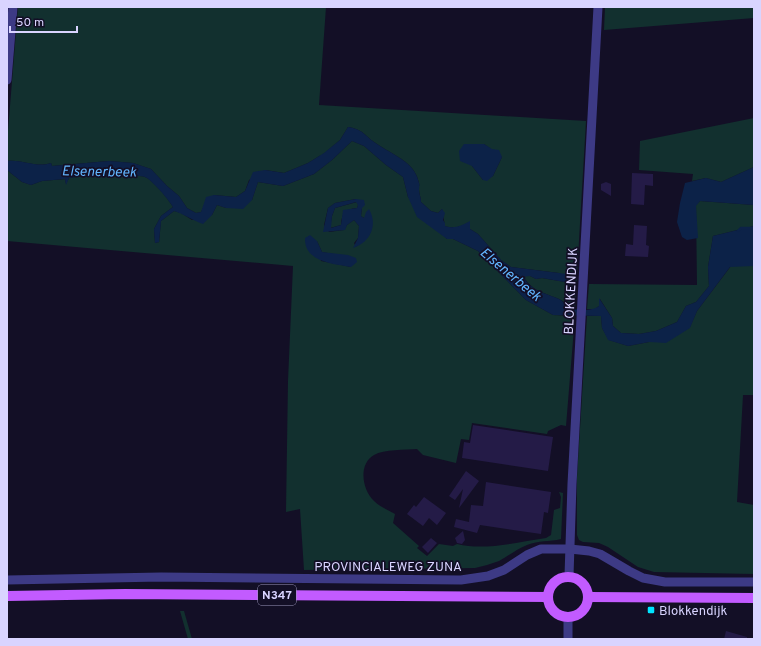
<svg xmlns="http://www.w3.org/2000/svg" width="761" height="646" font-family="Overpass,sans-serif">
	<style>
		.green { fill: #12302f; fill-rule: evenodd }
		.water { fill: #0c2248; fill-rule: evenodd }
		.lines { fill: none; stroke-linecap: round; stroke-linejoin: round }
		.stream { stroke: #0c2248; stroke-width: 2.5 }
		.building { fill: #241b47 }
		.minor { stroke: #3d3a85; stroke-width: 9 }
		.primary { stroke: #c25bff; stroke-width: 10 }
		.poi-dot { fill: #00e5ff; stroke: #130f26; stroke-width: 1.5 }
		.labels { text-anchor: middle; stroke-width: 3.5; stroke-linejoin: round; paint-order: stroke }
		.shield { fill: #130f26; stroke: #9e99be; stroke-width: 1 }
		.shield-label { font-size: 12px; font-weight: bold; fill: #d9d4ff }
		.street-label { font-size: 13px; fill: #d9d4ff; stroke: #130f26 }
		.poi-label { font-size: 13px; fill: #d9d4ff; stroke: #130f26; text-anchor: start }
		.water-label { font-size: 14px; font-style: italic; fill: #62b6ff; stroke: #130f26 }
	</style>
	<rect width="100%" height="100%" fill="#130f26"/>
	<!-- green -->
	<g class="green">
		<path d="M18,7H326L319,105L586,121L575,309C570,306 564,302 559,299C543,292 533,292 523,276H530L536,279L542,278L565,282L559,273L511,267L501,260L478,234L470,229L469,222C461,227 454,229 445,226L442,209L438,213L431,211L421,202C421,197 419,194 419,190C418,183 420,189 419,183C415,162 393,155 377,144C364,136 365,130 348,127L340,140L315,161L321,155L308,163L284,173L265,170L249,180L245,191L236,197L214,195L205,204L201,212L196,213L187,208L179,196L167,186L151,169L133,163L109,161L52,166L51,163C35,168 22,159 7,161V143ZM484,144L502,157L493,176L483,180L472,166Z"/>
		<path d="M605,7H754V18L604,30Z"/>
		<path d="M754,118V167L721,182L706,178L692,181L693,174L639,170L640,141Z"/>
		<path d="M352,141L364,146L386,165L403,177L408,197L447,239H453L478,251L526,300L553,315L575,316L566,426L561,425L548,431L547,434L472,423L469,440L461,439L456,463L423,455L417,449C405,450 384,449 374,455C358,464 362,490 374,501C380,507 388,510 395,514L393,523L419,546L417,548L427,556L439,544L453,546L457,544C485,551 517,542 546,538L551,535L554,510L560,508L561,497L559,492L563,493L561,539C549,542 539,540 527,545C517,549 508,556 499,561C491,564 483,566 475,568L304,570L300,509L286,512L288,381L293,266L7,241V170L22,182L31,185L42,181L65,179L66,184L69,178L81,176L120,177C127,175 138,175 145,177C153,180 169,200 173,207L161,216L154,229L155,243L159,242L161,221L174,211L181,213L192,220L212,215L217,205L226,208L252,200L258,182L283,186L314,174L332,160ZM356,199L362,208L361,216L364,218L356,247L354,243L358,238L359,226L354,220L347,225L344,230L329,232L324,225L328,208L335,203ZM317,241L322,252L338,255L351,267L321,261Z"/>
		<path d="M700,201L754,205V226L713,236L708,267L709,286L696,302L686,306L677,322L656,331L639,334L621,333L613,326L612,318L600,299L599,306L595,309H587L589,284L697,285L696,205Z"/>
		<path d="M357,202L358,205L357,208C345,209 342,213 341,225L330,228L332,216L335,208Z"/>
		<path d="M731,266H754V395H743L737,502L754,505V574L654,572L638,567L608,547L599,543L583,542L579,540L577,535V477L587,316H601L602,328L609,340L628,346L649,342H666L690,327L697,311Z"/>
		<path d="M180,611H184L192,639H188Z"/>
	</g>
	<!-- water -->
	<g class="water">
		<path d="M348,127C365,130 364,136 377,144C393,155 415,162 419,183C420,185 419,188 419,190C419,194 421,197 421,202L431,211L438,213L442,209L445,213L443,220L445,223V226C454,229 461,226 470,221V229L478,234L501,260L511,267L567,274L568,278L565,282L542,278L536,279L530,276L523,277C533,292 543,292 559,299C564,302 569,308 575,309C582,311 594,310 599,306V298L612,318L613,326L621,333L639,334L656,331L677,322L686,306L696,302L709,286L708,267L713,236L754,226V266L730,267L697,311L690,328L666,343L649,342L628,346L608,340L602,328L601,316L553,315L526,300L478,251L453,239H447L417,217L408,197L403,177L386,165L364,146L352,141L332,160L314,174L283,186L258,182L252,200L243,209L226,208L217,205L212,215L203,224C192,220 184,214 174,211L161,221L159,242L155,243L154,229L161,216L173,207C169,200 152,180 145,177C138,175 127,175 120,177L81,176L69,178L66,185L65,179L42,181L31,185L22,182L7,170V161C22,159 36,168 51,163L52,166L109,161L133,163L151,169L167,186L179,196L187,208L196,213L201,212L206,197L214,195L236,197L245,191L253,172L265,170L284,173L308,163L324,153L340,140Z"/>
		<path d="M464,144H484L492,149L499,150L502,157L493,176L487,181L483,180L472,166L460,161L459,151Z"/>
		<path d="M754,167V205L700,201L696,206L698,238L687,240L682,237L677,222L680,203L685,183L706,178L721,182Z"/>
		<path d="M356,199L364,200L365,205L362,208L361,216L364,218L366,212L369,209C378,225 371,242 353,248L358,238L359,226L354,220L347,225L345,230L323,232L328,208L335,203ZM356,202L358,205L357,208L343,210L341,225L331,228L332,216L335,208Z"/>
		<path d="M310,235L317,241L322,252L348,255L356,258L357,262L351,267C334,264 304,262 305,238Z"/>
	</g>
	<g class="lines">
		<!-- stream -->
		<path class="stream" d="M738,231L741,228H754"/>
	</g>
	<!-- building -->
	<g class="building">
		<path d="M632,173L653,174V186L645,185L644,205L631,204Z"/>
		<path d="M606,182L611,184V196L601,190V184Z"/>
		<path d="M634,225L647,226L646,245L649,246L648,257L625,256L626,244L633,245Z"/>
		<path d="M473,425L553,437L548,471L462,458L464,442L470,443Z"/>
		<path d="M466,471L479,481L459,508L463,489L455,500L449,496Z"/>
		<path d="M486,482L551,492L548,513L544,512L541,534L480,525L477,533L454,527L456,519L469,522L471,505L483,506Z"/>
		<path d="M424,497L446,513L437,525L429,518L423,526L407,514L414,505L416,507Z"/>
		<path d="M463,531L465,540L462,544L457,543L455,538Z"/>
		<path d="M431,538L437,543L428,553L422,547Z"/>
		<path d="M726,631L747,637V639H724Z"/>
	</g>
	<g class="lines">
		<!-- minor -->
		<g class="minor">
			<path d="M7,80L13,7"/>
			<path d="M569,576L572,484L598,7"/>
			<path d="M7,580L161,577L461,580L488,576L504,570L527,555L541,549H570L589,551L600,554L629,571L643,578L665,582H754"/>
			<path d="M568,639V617"/>
		</g>
		<!-- primary -->
		<g class="primary">
			<circle cx="568" cy="597" r="20"/>
			<path d="M7,596L125,594L548,597"/>
			<path d="M589,597L754,598"/>
		</g>
	</g>
	<!-- markers -->
	<rect class="poi-dot" x="647" y="606" width="8" height="8" rx="2"/>
	<g class="labels">
		<!-- shield labels -->
		<rect class="shield" x="258" y="585" width="38" height="20" rx="3"/>
		<g class="shield-label">
			<text x="277" y="599">N347</text>
		</g>
		<!-- street labels -->
		<g class="street-label">
			<text transform="translate(570 291) rotate(-87)" y="5">BLOKKENDIJK</text>
			<text x="388" y="571">PROVINCIALEWEG ZUNA</text>
		</g>
		<!-- poi labels -->
		<g class="poi-label">
			<text x="659" y="615">Blokkendijk</text>
		</g>
		<!-- water labels -->
		<g class="water-label">
			<text transform="translate(99 171) rotate(1)" y="5">Elsenerbeek</text>
			<text transform="translate(511 274) rotate(40)" y="5">Elsenerbeek</text>
		</g>
	</g>
	<!-- border -->
	<rect width="761" height="646" fill="none" stroke="#d9d4ff" stroke-width="16"/>
	<!-- scale -->
	<path d="M10 26v6h67v-6" fill="none" stroke="#d9d4ff" stroke-width="2"/>
	<text x="16" y="26" font-size="12" fill="#d9d4ff" stroke="#130f26" stroke-width="3" paint-order="stroke">50 m</text>
</svg>
